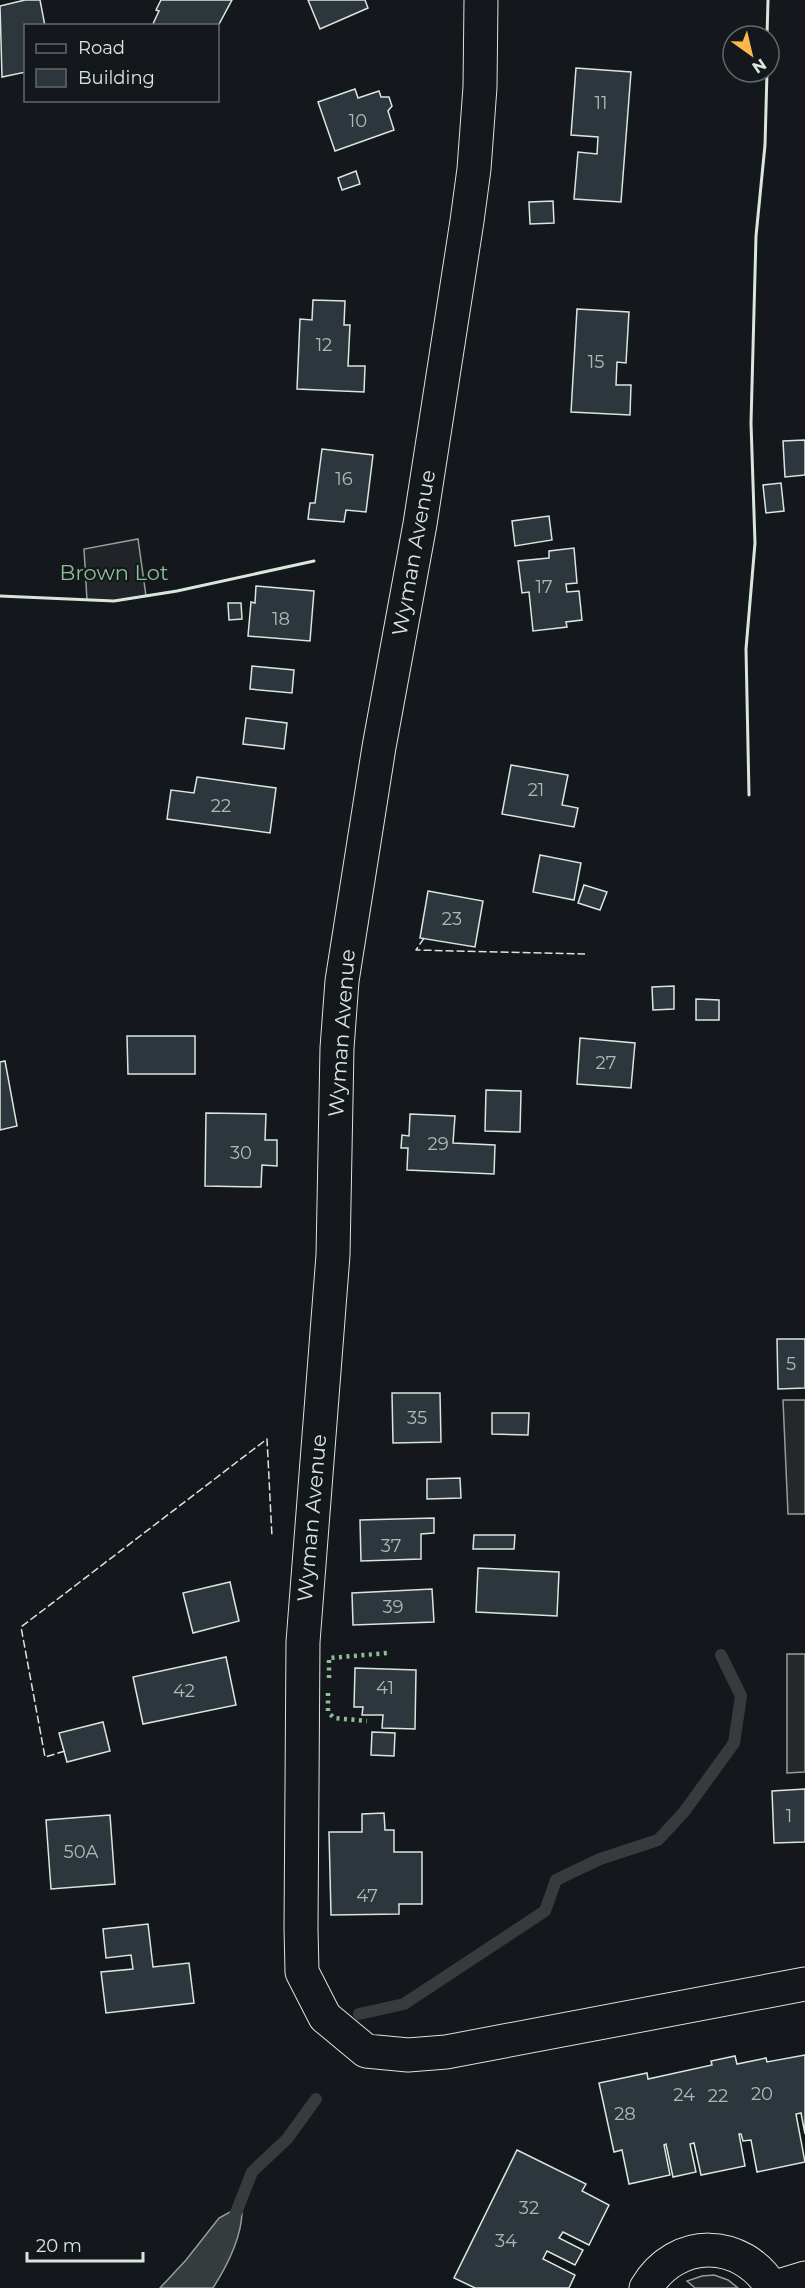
<svg xmlns="http://www.w3.org/2000/svg" width="805" height="2288" font-family="Montserrat,sans-serif">
	<style>
		.green { fill: #202428; stroke: #939e99; stroke-width: 1.5 }
		.parking { fill: #24282b; stroke: #939e99; stroke-width: 1.5 }
		.water { fill: #363b3e; stroke: #939e99; stroke-width: 1.5 }
		.lines { fill: none; stroke-linecap: round; stroke-linejoin: round }
		.stream { stroke: #363b3e; stroke-width: 12 }
		.building { fill: #2c363c; stroke: #d8e6dc; stroke-width: 1.5 }
		.minor-casing { stroke: #d8e6dc; stroke-width: 35 }
		.minor { stroke: #14181c; stroke-width: 33 }
		.hedge { stroke: #8ac095; stroke-width: 4.5; stroke-dasharray: 3 4.5; stroke-linecap: butt }
		.fence { stroke: #d8e6dc; stroke-width: 1.5; stroke-dasharray: 8 3; stroke-linecap: butt }
		.wall { stroke: #d8e6dc; stroke-width: 3 }
		.labels { text-anchor: middle; stroke-width: 4.5; stroke-linejoin: round; paint-order: stroke }
		.number-label { font-size: 18px; fill: #adbab4 }
		.street-label { font-size: 21px; fill: #d8e6dc; stroke: #14181c }
		.park-label { font-size: 21px; fill: #8ac095; stroke: #14181c }
	</style>
	<rect width="100%" height="100%" fill="#14181c"/>
	<!-- green -->
	<g class="green">
		<path d="M138,539L146,596L114,601L87,600L84,549Z"/>
		<path d="M714,2275L728,2280L738,2288H695L687,2281L702,2276Z"/>
	</g>
	<!-- parking -->
	<g class="parking">
		<path d="M783,1400H805V1514H788Z"/>
		<path d="M787,1654H805V1772L787,1773Z"/>
	</g>
	<!-- water -->
	<path class="water" d="M230,2212L242,2213C241,2240 227,2266 213,2288H160L186,2260L219,2218Z"/>
	<g class="lines">
		<!-- stream -->
		<g class="stream">
			<path d="M359,2014L404,2004L545,1911L556,1880L600,1859L658,1840L684,1812L734,1743L741,1696L721,1655"/>
			<path d="M230,2228L252,2172L287,2139L316,2099"/>
		</g>
	</g>
	<!-- building -->
	<g class="building">
		<path d="M25,0H40L45,26H26V72L2,77L0,6Z"/>
		<path d="M161,0H232L218,26H152L159,11L156,10Z"/>
		<path d="M308,0H365L368,8L320,29Z"/>
		<path d="M576,68L631,72L621,202L574,199L578,152L597,154L598,137L571,135Z"/>
		<path d="M355,89L358,98L379,91L381,97H389L392,106L388,111L394,130L335,151L318,102Z"/>
		<path d="M356,171L360,184L342,190L338,178Z"/>
		<path d="M553,201L554,223L530,224L529,202Z"/>
		<path d="M313,300L345,301L344,325H350L348,366H365L364,392L297,389L300,319L312,320Z"/>
		<path d="M577,309L629,312L626,363L617,362L616,385H631L630,415L571,412Z"/>
		<path d="M805,440V475L785,477L783,441Z"/>
		<path d="M322,449L373,455L366,512L346,510L344,522L308,519L310,503H315Z"/>
		<path d="M781,483L784,511L766,513L763,485Z"/>
		<path d="M549,516L552,540L515,546L512,521Z"/>
		<path d="M574,548L577,583L566,584L567,592L579,591L582,620L566,622L567,627L533,631L529,592L522,593L518,561L549,558V551Z"/>
		<path d="M256,586L314,591L310,641L248,636L251,602L255,603Z"/>
		<path d="M228,603H241L242,619L229,620Z"/>
		<path d="M252,666L294,670L292,693L250,689Z"/>
		<path d="M246,718L287,723L284,749L243,744Z"/>
		<path d="M511,765L568,775L562,805L578,808L574,827L502,814Z"/>
		<path d="M197,777L276,788L270,833L167,819L171,790L194,793Z"/>
		<path d="M540,855L581,863L574,900L533,892Z"/>
		<path d="M584,885L607,892L600,910L578,903Z"/>
		<path d="M428,891L483,901L475,947L420,938Z"/>
		<path d="M674,986V1009L653,1010L652,987Z"/>
		<path d="M696,999L719,1000V1020H696Z"/>
		<path d="M127,1036H195V1074H128Z"/>
		<path d="M580,1038L635,1043L631,1088L577,1084Z"/>
		<path d="M5,1061L17,1126L0,1130V1062Z"/>
		<path d="M486,1090L521,1091L520,1132L485,1131Z"/>
		<path d="M206,1113L266,1114L265,1140H277V1166L262,1165L261,1187L205,1186Z"/>
		<path d="M410,1114L455,1116L453,1143L495,1145L494,1174L407,1170L408,1148H401L402,1135L409,1136Z"/>
		<path d="M777,1339H805V1388L778,1389Z"/>
		<path d="M392,1393H440L441,1442L393,1443Z"/>
		<path d="M492,1413H529L528,1435L492,1434Z"/>
		<path d="M460,1478L461,1498L427,1499V1479Z"/>
		<path d="M434,1518V1533L421,1534V1559L361,1561L360,1520Z"/>
		<path d="M474,1535H515L514,1549H473Z"/>
		<path d="M478,1568L559,1572L557,1616L476,1612Z"/>
		<path d="M230,1582L239,1621L193,1633L183,1593Z"/>
		<path d="M432,1589L434,1622L353,1625L352,1593Z"/>
		<path d="M226,1657L236,1705L143,1724L133,1677Z"/>
		<path d="M355,1668L416,1670L415,1729L382,1728L383,1715H362L363,1707H354Z"/>
		<path d="M103,1722L110,1751L67,1762L59,1733Z"/>
		<path d="M372,1732L395,1733L394,1756L371,1755Z"/>
		<path d="M805,1789V1842L774,1843L772,1791Z"/>
		<path d="M384,1813L385,1830H394V1852H422V1904H399V1914L331,1915L329,1832H362V1814Z"/>
		<path d="M110,1815L115,1884L51,1889L46,1820Z"/>
		<path d="M148,1924L153,1967L189,1963L194,2003L106,2013L101,1972L133,1969L131,1955L106,1958L103,1929Z"/>
		<path d="M805,2055V2134L801,2113L796,2114L805,2162L757,2172L751,2140L743,2141L741,2134H739L745,2166L701,2175L694,2143L690,2144L696,2172L673,2177L666,2144L664,2145L670,2175L629,2184L622,2150L614,2152L599,2083L647,2073L648,2079L712,2065L711,2061L735,2056L737,2064L766,2058L767,2062Z"/>
		<path d="M517,2150L586,2184L582,2191L609,2205L589,2245L563,2232L559,2238L583,2250L575,2265L547,2251L543,2259L575,2275L569,2288H475L454,2278Z"/>
	</g>
	<g class="lines">
		<defs>
			<g id="minor">
				<path d="M481,0L480,87L474,169L467,221L420,524L379,747L342,981L337,1048L333,1255L303,1642L301,1928L302,1972L325,2017L366,2051L408,2055L446,2052L805,1984"/>
				<path d="M646,2288C676,2237 742,2238 772,2288"/>
				<path d="M772,2288L805,2278"/>
			</g>
		</defs>
		<!-- minor casing -->
		<use href="#minor" class="minor-casing"/>
		<!-- minor -->
		<use href="#minor" class="minor"/>
		<!-- hedge -->
		<g class="hedge">
			<path d="M329,1678V1658L388,1653"/>
			<path d="M328,1693V1712L334,1718L367,1721"/>
		</g>
		<!-- fence -->
		<g class="fence">
			<path d="M424,938L416,950L585,954"/>
			<path d="M65,1751L45,1757L21,1627L267,1439L272,1537"/>
		</g>
		<!-- wall -->
		<g class="wall">
			<path d="M767,36L768,0"/>
			<path d="M0,596L114,601L177,591L314,561"/>
			<path d="M749,795L746,649L755,543L751,423L756,236L765,145L767,72"/>
		</g>
	</g>
	<g class="labels">
		<!-- number labels -->
		<g class="number-label">
			<text x="601" y="109">11</text>
			<text x="358" y="127">10</text>
			<text x="324" y="351">12</text>
			<text x="596" y="368">15</text>
			<text x="344" y="485">16</text>
			<text x="544" y="593">17</text>
			<text x="281" y="625">18</text>
			<text x="536" y="796">21</text>
			<text x="221" y="812">22</text>
			<text x="452" y="925">23</text>
			<text x="606" y="1069">27</text>
			<text x="438" y="1150">29</text>
			<text x="241" y="1159">30</text>
			<text x="791" y="1370">5</text>
			<text x="417" y="1424">35</text>
			<text x="391" y="1552">37</text>
			<text x="393" y="1613">39</text>
			<text x="385" y="1694">41</text>
			<text x="184" y="1697">42</text>
			<text x="789" y="1822">1</text>
			<text x="81" y="1858">50A</text>
			<text x="367" y="1902">47</text>
			<text x="762" y="2100">20</text>
			<text x="684" y="2101">24</text>
			<text x="718" y="2102">22</text>
			<text x="625" y="2120">28</text>
			<text x="529" y="2214">32</text>
			<text x="506" y="2247">34</text>
		</g>
		<!-- street labels -->
		<g class="street-label">
			<text transform="translate(414 553) rotate(-80)" y="7">Wyman Avenue</text>
			<text transform="translate(342 1033) rotate(-86)" y="7">Wyman Avenue</text>
			<text transform="translate(312 1518) rotate(-85)" y="7">Wyman Avenue</text>
		</g>
		<!-- park labels -->
		<g class="park-label">
			<text x="114" y="580">Brown Lot</text>
		</g>
	</g>
	<!-- legend -->
	<rect x="24" y="24" width="195" height="78" fill="#14181c" stroke="#626a69" stroke-width="1.5"/>
	<rect x="36" y="44" width="30" height="9" fill="#14181c" stroke="#626a69" stroke-width="1.5"/>
	<text x="78" y="54" font-size="18" fill="#d8e6dc">Road</text>
	<rect x="36" y="69" width="30" height="18" fill="#2c363c" stroke="#626a69" stroke-width="1.5"/>
	<text x="78" y="84" font-size="18" fill="#d8e6dc">Building</text>
	<!-- north arrow -->
	<g transform="translate(751 54) rotate(146)"><circle r="28" fill="#14181c" stroke="#626a69" stroke-width="1.5"/>
	<path d="M0-4.5L10 22L0 15L-10 22Z" fill="#ffb74d"/>
	<text y="-9" font-size="16" font-weight="bold" text-anchor="middle" fill="#d8e6dc">N</text>
	</g>
	<!-- scale -->
	<path d="M27 2252v9h116v-9" fill="none" stroke="#d8e6dc" stroke-width="3"/>
	<text x="36" y="2252" font-size="18" fill="#d8e6dc" stroke="#14181c" stroke-width="4.5" paint-order="stroke">20 m</text>
</svg>
